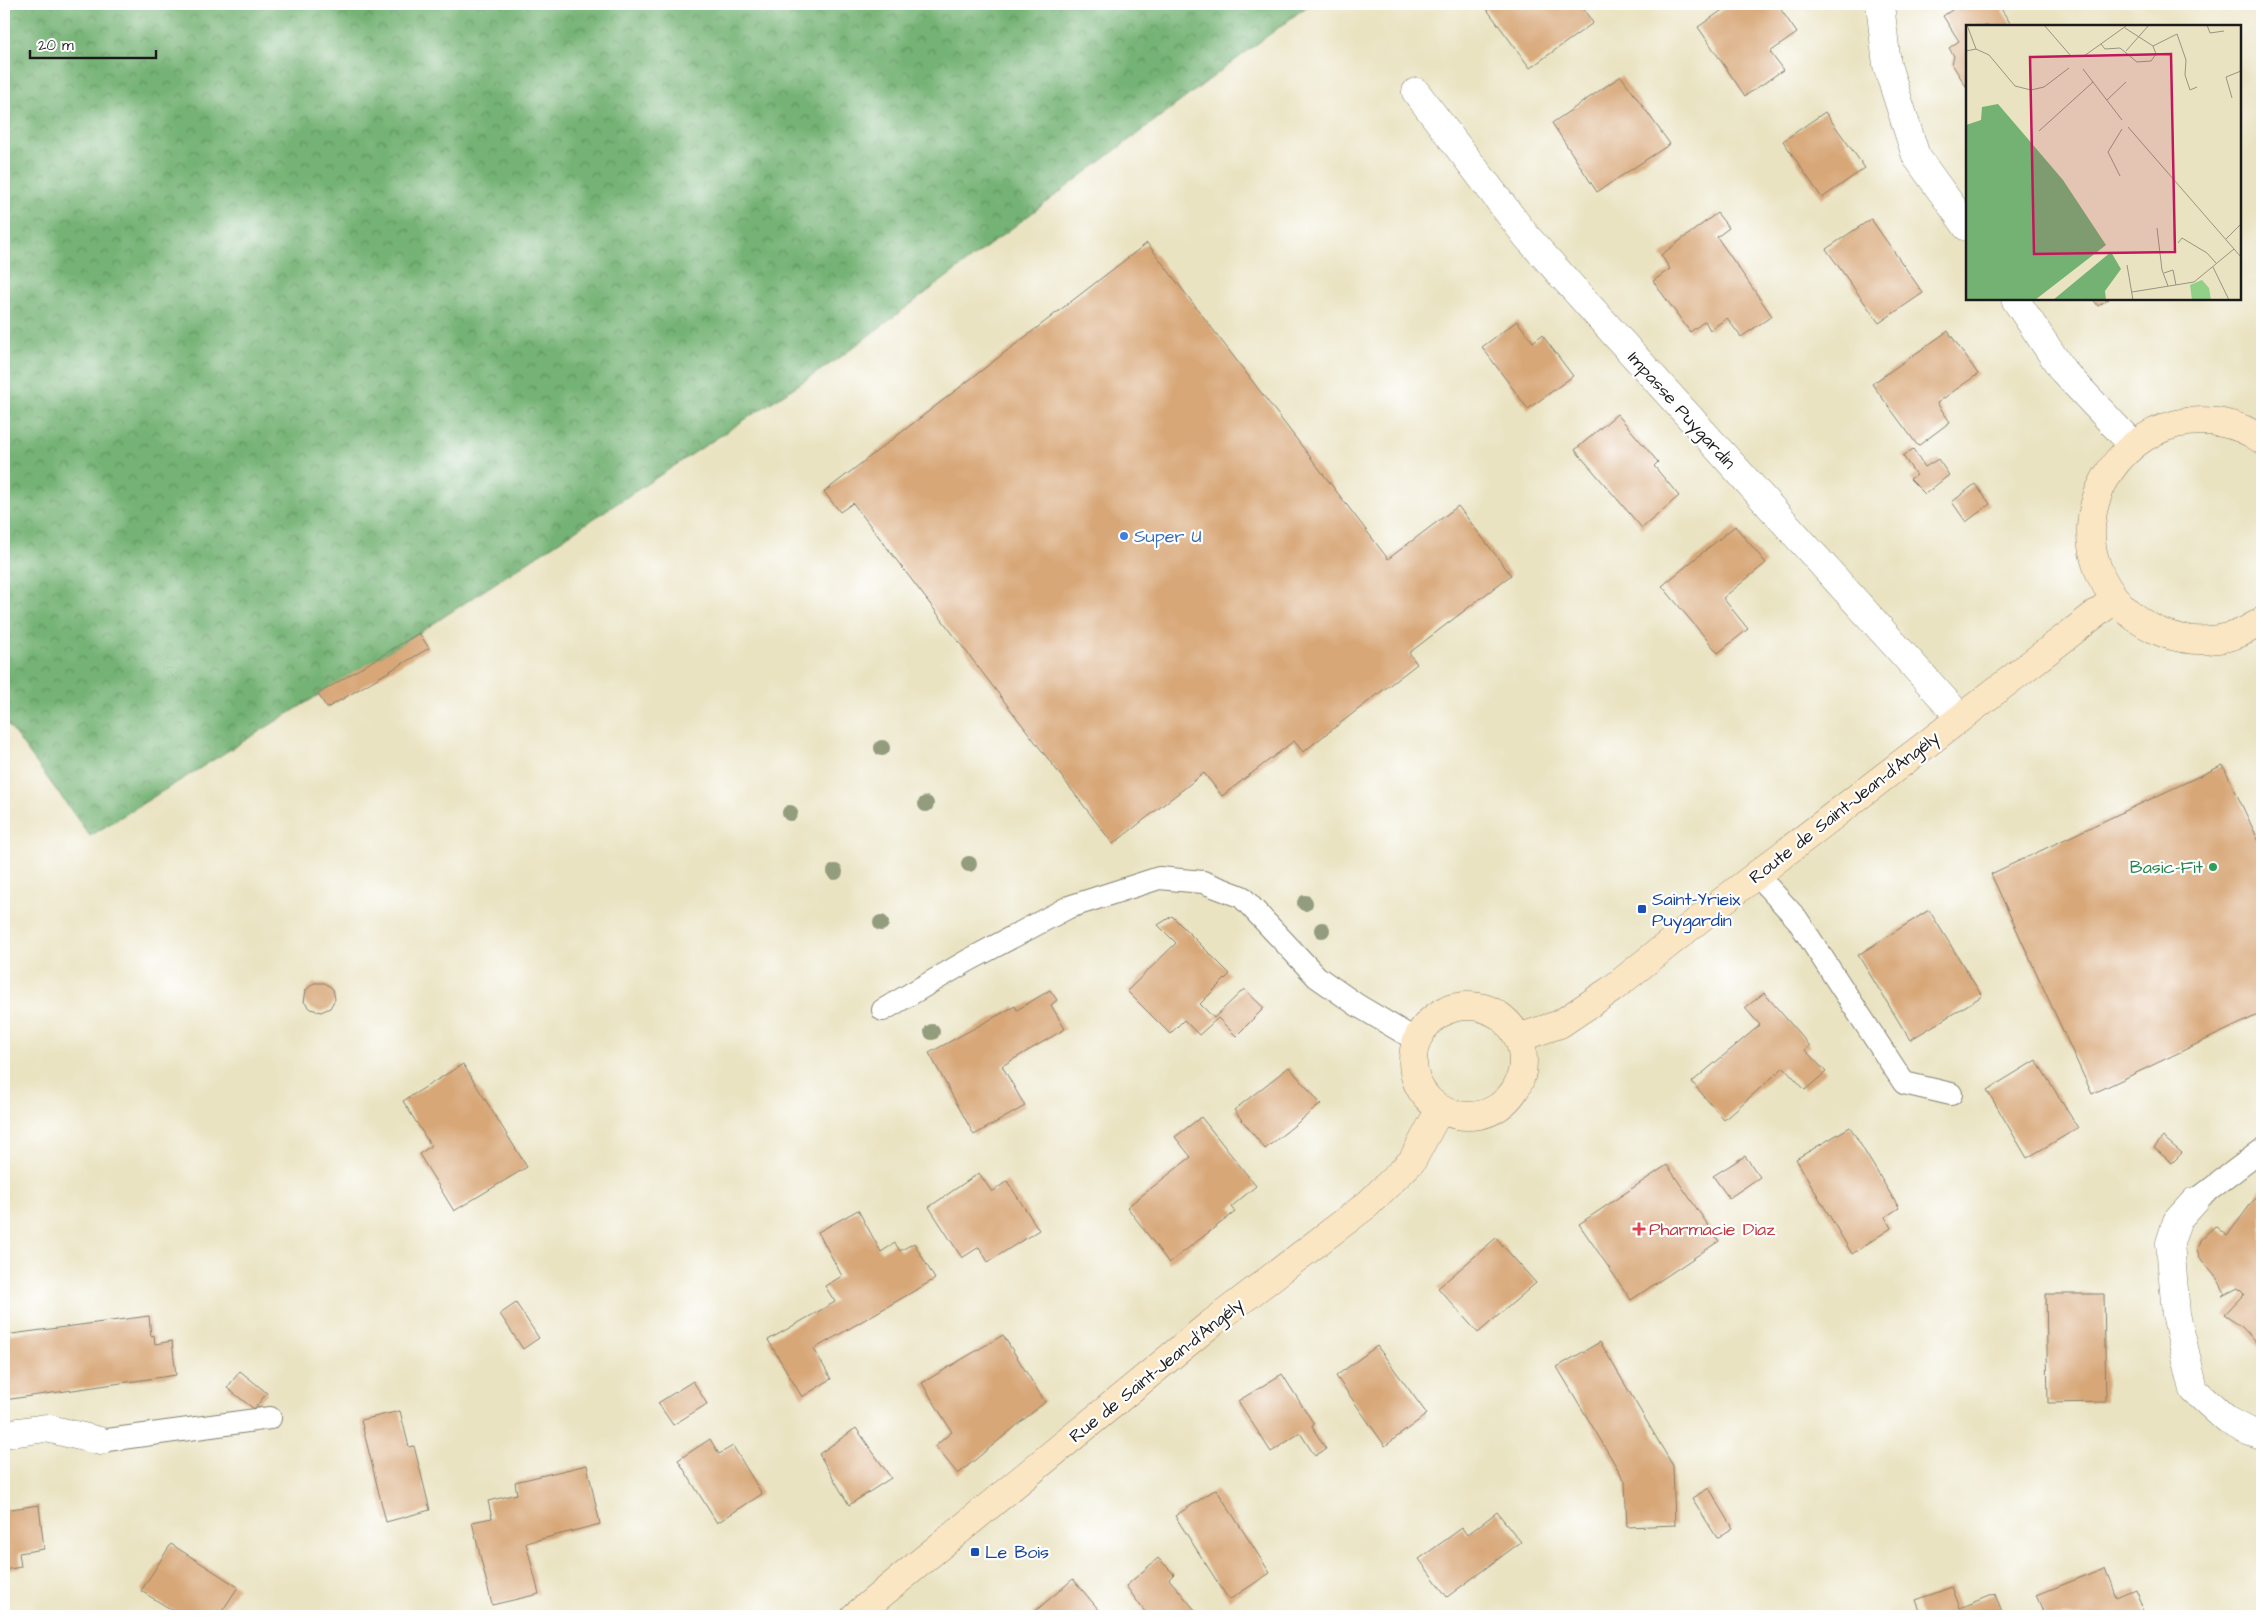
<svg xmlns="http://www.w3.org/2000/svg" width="2266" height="1620" font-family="'Architects Daughter',sans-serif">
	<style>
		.forest { fill: url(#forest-crowns); stroke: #486748 }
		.building { fill: #d8a778 }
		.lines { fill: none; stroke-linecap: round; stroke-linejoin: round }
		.service-casing { stroke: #83806f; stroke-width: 24 }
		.minor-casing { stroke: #83806f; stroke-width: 29 }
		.secondary-casing { stroke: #83806f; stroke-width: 29 }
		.service { stroke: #fff; stroke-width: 22 }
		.minor { stroke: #fff; stroke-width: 28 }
		.secondary { stroke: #fbe6c4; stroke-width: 28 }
		.tree { fill: #939d7e }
		.shop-dot { fill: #3f7fe0; stroke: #fff; stroke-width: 2 }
		.leisure-dot { fill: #2e9e5b; stroke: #fff; stroke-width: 2 }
		.transit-dot { fill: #1a4fb4; stroke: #fff; stroke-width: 2 }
		.health-dot { fill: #e0444e; stroke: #fff; stroke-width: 2 }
		.labels { text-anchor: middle; stroke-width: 4.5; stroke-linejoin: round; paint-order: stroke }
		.street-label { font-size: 18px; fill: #1c1c1c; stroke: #fff }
		.shop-label { font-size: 18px; fill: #366cbe; stroke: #fff; text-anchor: start }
		.leisure-label { font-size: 18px; fill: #27864d; stroke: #fff; text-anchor: end }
		.transit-label { font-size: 18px; fill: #164399; stroke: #fff; text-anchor: start }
		.health-label { font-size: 18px; fill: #be3a42; stroke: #fff; text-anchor: start }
		.inset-road { fill: none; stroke: #989380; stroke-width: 1 }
		.view { fill: #c2185b; fill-opacity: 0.15; stroke: #c2185b; stroke-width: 2.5 }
		.inset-edge { fill: none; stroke: #1c1c1c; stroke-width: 2.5 }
	</style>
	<defs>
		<pattern id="forest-crowns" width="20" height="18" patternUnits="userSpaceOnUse" patternTransform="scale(1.25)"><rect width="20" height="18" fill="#74b274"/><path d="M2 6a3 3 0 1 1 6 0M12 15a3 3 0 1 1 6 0" fill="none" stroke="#5e905e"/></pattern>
	</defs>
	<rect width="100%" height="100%" fill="#fff"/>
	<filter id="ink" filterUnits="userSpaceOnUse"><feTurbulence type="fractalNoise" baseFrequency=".02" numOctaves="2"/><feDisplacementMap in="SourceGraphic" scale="10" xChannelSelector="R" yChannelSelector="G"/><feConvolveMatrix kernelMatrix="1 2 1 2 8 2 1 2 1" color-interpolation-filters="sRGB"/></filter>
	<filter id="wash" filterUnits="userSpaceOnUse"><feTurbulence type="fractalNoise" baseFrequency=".0096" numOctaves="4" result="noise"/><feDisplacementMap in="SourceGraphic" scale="20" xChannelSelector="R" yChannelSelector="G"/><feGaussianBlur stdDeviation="1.12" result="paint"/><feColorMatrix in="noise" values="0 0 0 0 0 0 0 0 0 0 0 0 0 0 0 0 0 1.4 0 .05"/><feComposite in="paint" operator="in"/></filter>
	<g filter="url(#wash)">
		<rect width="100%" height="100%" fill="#eae3c2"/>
		<!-- forest -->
		<path class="forest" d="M4,4H1310L839,358L419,633L90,836L4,719Z"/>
		<g id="blocks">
			<!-- building -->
			<g class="building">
				<path d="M1483,4H1559L1563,10L1572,4H1580L1593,23L1530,68Z"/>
				<path d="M1731,4H1777L1797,33L1770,52L1783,70L1745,96L1698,27Z"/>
				<path d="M1948,4H1998L2012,26H1967V88L1952,64L1954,56L1949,48L1959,41L1943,16L1952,10Z"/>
				<path d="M1621,76L1670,144L1597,192L1552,123Z"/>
				<path d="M1825,112L1865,168L1822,198L1783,141Z"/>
				<path d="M1717,213L1729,228L1717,237L1772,316L1741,337L1727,318L1710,330L1705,321L1690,332L1653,281L1670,269L1661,255Z"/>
				<path d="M1871,219L1923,293L1879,323L1826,249Z"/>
				<path d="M1147,243L1388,559L1458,506L1511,575L1409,653L1417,664L1303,752L1294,741L1222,796L1204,773L1113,844L853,503L840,512L824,492Z"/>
				<path d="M2093,299H2109L2098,306Z"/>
				<path d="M1517,321L1533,342L1542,335L1573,376L1528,409L1482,347Z"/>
				<path d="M1948,331L1978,374L1937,403L1950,422L1918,446L1872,384Z"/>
				<path d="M1617,414L1658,462L1654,466L1679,496L1642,528L1575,450Z"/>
				<path d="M1913,449L1925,467L1938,459L1949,475L1925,494L1910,479L1916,475L1903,456Z"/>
				<path d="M1975,484L1990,504L1966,522L1952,502Z"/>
				<path d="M1735,526L1766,563L1723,598L1748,629L1718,653L1662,586Z"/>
				<path d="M419,633L429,648L327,708L318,694Z"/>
				<path d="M2223,765L2262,848V1013L2092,1094L1991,874Z"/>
				<path d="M1929,910L1982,996L1910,1040L1858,955Z"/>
				<path d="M1172,916L1230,974L1200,1004L1214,1018L1244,989L1264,1008L1236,1036L1218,1018L1199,1035L1184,1020L1170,1034L1127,991L1176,943L1158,925Z"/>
				<path d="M314,983H325L333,989L335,999L330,1008L321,1012L311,1009L304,1002L306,990Z"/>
				<path d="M1050,990L1057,1000L1051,1005L1065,1029L1002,1066L1025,1106L974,1135L929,1053L1015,1006L1017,1010Z"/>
				<path d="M1764,993L1810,1046L1805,1050L1826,1072L1805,1090L1784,1067L1724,1120L1692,1082L1760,1025L1745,1008Z"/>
				<path d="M2036,1060L2078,1128L2027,1158L1987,1090Z"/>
				<path d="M463,1064L527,1167L454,1211L419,1154L431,1146L403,1101Z"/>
				<path d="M1289,1067L1321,1104L1265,1149L1234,1110Z"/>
				<path d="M1201,1117L1256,1186L1231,1207L1235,1212L1169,1263L1127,1207L1191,1157L1175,1137Z"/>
				<path d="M1850,1127L1899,1208L1885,1217L1891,1228L1852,1254L1796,1159Z"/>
				<path d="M2163,1137L2182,1153L2172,1163L2154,1148Z"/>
				<path d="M1745,1156L1760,1177L1729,1198L1713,1176Z"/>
				<path d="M1667,1165L1719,1241L1631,1300L1579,1224Z"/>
				<path d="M979,1173L992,1192L1007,1181L1039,1230L988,1262L979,1247L962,1258L929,1207Z"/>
				<path d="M2262,1189V1349L2242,1327L2224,1315L2244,1294L2238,1288L2222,1296L2225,1293L2218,1280L2200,1258L2197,1250L2200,1240L2215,1226L2227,1236Z"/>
				<path d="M858,1210L881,1252L895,1243L900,1251L914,1243L935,1279L814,1349L831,1379L802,1397L768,1340L835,1302L825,1286L842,1276L818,1232Z"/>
				<path d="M1496,1238L1536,1283L1478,1333L1438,1288Z"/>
				<path d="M2046,1294H2104L2106,1402L2048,1403Z"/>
				<path d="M516,1303L539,1338L523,1349L500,1314Z"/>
				<path d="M149,1316L151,1336L154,1335L155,1344L172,1341L176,1375L4,1400V1335Z"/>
				<path d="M1003,1335L1045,1402L958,1474L935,1446L952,1432L922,1383Z"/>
				<path d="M1600,1342L1673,1466L1675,1525L1627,1527L1625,1481L1557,1367Z"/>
				<path d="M1377,1346L1427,1414L1385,1446L1336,1376Z"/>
				<path d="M240,1371L267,1393L254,1409L227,1388Z"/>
				<path d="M1282,1374L1314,1424L1312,1427L1326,1449L1315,1456L1300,1433L1271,1452L1238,1401Z"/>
				<path d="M693,1381L707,1404L673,1425L658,1403Z"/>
				<path d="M400,1411L409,1447L414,1446L430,1510L386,1522L361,1420Z"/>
				<path d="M856,1428L891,1478L849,1505L819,1454Z"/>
				<path d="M710,1439L719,1454L733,1446L762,1494L717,1523L678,1460Z"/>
				<path d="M587,1465L600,1524L526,1543L539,1594L492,1605L472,1522L492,1518L488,1501L517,1494L515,1482Z"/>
				<path d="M1709,1488L1733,1528L1717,1538L1692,1498Z"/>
				<path d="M1216,1489L1270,1573L1229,1600L1175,1516Z"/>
				<path d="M39,1505L44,1549L19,1553L21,1567L4,1570V1510Z"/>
				<path d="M1497,1512L1521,1542L1447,1597L1419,1559L1462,1528L1467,1535Z"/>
				<path d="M171,1544L238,1587L219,1616H182L141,1591Z"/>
				<path d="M1158,1558L1174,1574L1169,1579L1195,1610L1189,1616H1148L1126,1586Z"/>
				<path d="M2105,1568L2116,1597L2135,1589L2146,1616H2046L2037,1595Z"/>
				<path d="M1073,1579L1104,1616H1035L1033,1613Z"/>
				<path d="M1952,1587L1960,1608L1995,1594L2003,1616H1922L1916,1600Z"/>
				<path d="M551,1611L555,1616H530V1615Z"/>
			</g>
		</g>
	</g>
	<g filter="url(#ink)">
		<use href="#blocks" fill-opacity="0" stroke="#83806f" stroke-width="1"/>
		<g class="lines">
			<defs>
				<g id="service">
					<path d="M1757,875L1797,919L1904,1083L1951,1094"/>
					<path d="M883,1010L969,960L1069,907L1159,878L1203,882L1242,897L1317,977L1357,1005L1416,1040"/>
					<path d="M2195,1201L2262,1150"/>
					<path d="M100,1441L270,1418"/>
				</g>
				<g id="minor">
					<path d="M1880,4L1887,65L1916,156L1967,227"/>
					<path d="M1416,92L1527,237L1960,717"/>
					<path d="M2015,299L2063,371L2132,444"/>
					<path d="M2195,1201L2177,1221L2170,1243L2176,1314L2194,1390L2227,1420L2248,1431L2262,1436"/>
					<path d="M4,1434L46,1428L100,1441"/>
				</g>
				<g id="secondary">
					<path d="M2262,440C2238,422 2205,417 2176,424C2114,440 2074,508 2098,569C2119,623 2180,653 2235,635C2244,632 2254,626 2262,621"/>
					<circle cx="1468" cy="1061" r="55"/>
					<path d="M1518,1038L1560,1024L1612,989L1711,910L2115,599"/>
					<path d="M855,1616L1208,1326L1368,1204L1412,1161L1440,1109"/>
				</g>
			</defs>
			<!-- service casing -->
			<use href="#service" class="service-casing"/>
			<!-- minor casing -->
			<use href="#minor" class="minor-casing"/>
			<!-- secondary casing -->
			<use href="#secondary" class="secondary-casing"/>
			<!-- service -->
			<use href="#service" class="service"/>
			<!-- minor -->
			<use href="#minor" class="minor"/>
			<!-- secondary -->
			<use href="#secondary" class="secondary"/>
		</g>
		<!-- trees -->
		<g class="tree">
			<circle cx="882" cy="748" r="8"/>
			<circle cx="926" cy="804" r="8"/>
			<circle cx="790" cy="813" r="8"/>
			<circle cx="969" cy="864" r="8"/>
			<circle cx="835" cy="872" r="8"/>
			<circle cx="1305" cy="903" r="8"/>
			<circle cx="881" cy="923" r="8"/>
			<circle cx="1322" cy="930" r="8"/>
			<circle cx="932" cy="1032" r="8"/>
		</g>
	</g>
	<!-- markers -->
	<circle class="shop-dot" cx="1124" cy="536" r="5"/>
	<circle class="leisure-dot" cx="2213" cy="867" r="5"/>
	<g class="transit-dot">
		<rect x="1637" y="904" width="10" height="10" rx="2.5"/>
		<rect x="970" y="1547" width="10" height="10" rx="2.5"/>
	</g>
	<path class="health-dot" d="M1636.5 1221.5h5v5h5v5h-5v5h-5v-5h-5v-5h5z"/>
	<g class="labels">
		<!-- street labels -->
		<g class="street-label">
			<text transform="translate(1682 410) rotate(48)" y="6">Impasse Puygardin</text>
			<text transform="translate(1844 807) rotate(-38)" y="6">Route de Saint-Jean-d'Angély</text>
			<text transform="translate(1156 1370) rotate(-39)" y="6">Rue de Saint-Jean-d'Angély</text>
		</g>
		<!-- shop labels -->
		<g class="shop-label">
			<text x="1134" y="542">Super U</text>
		</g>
		<!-- leisure labels -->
		<g class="leisure-label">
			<text x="2203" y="873">Basic-Fit</text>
		</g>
		<!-- transit labels -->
		<g class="transit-label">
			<text x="1652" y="905">Saint-Yrieix<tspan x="1652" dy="21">Puygardin</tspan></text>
			<text x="985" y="1558">Le Bois</text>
		</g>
		<!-- health labels -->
		<g class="health-label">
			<text x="1649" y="1235">Pharmacie Diaz</text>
		</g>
	</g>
	<!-- overview -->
	<g transform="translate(1966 25)">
		<rect width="275" height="275" fill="#eae3c2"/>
		<path d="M236,255L243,263L245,275H226L224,260Z" fill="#91d087"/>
		<path d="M32,79L97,155L140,220L69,275H0V100L15,95L16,82ZM145,227L155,244L139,266L140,275H87Z" fill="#74b274"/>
		<path class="inset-road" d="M1,0L10,24M78,0L104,30M241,0L244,8L258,6M135,19L139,24L154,23L171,37L185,36L190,29L187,21L159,3M187,21L211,9L220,35L219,50L224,65L231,62M0,26L10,24L23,30L49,61L65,65L78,62L103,43M160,26L183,0M118,31L160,1M117,44L156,95M266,73L260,52L275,46M141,75L160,57M162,102L275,232M73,106L127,57M154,151L142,127L156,104M191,203L196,245L202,261M260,214L275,199M212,218L216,213L241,228L250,238M161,240L167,275M247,242L263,275M198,248L207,245L210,260M166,267L228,257L268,224"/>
		<path class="view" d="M205,29L209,227L68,229L64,32Z"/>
		<rect width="275" height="275" class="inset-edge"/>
	</g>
	<!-- margin -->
	<rect width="2266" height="1620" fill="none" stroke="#fff" stroke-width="20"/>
	<!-- scale -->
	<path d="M30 50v8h126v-8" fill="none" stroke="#1c1c1c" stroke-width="2.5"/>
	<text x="38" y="50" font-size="15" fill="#1c1c1c" stroke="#ffffff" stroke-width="4" paint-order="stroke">20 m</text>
</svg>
